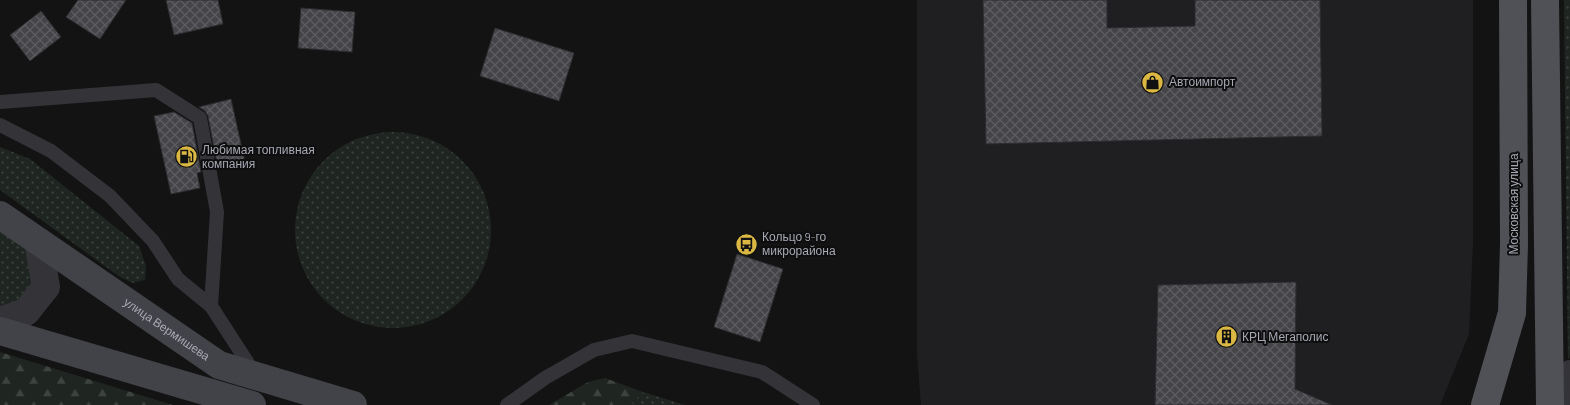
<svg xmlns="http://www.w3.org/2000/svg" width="1570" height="405" font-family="Barlow,sans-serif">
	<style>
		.built { fill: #1f1f21 }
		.grass { fill: url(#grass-dots) }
		.forest { fill: url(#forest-firs) }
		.building { fill: url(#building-cross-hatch); stroke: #2d2d30 }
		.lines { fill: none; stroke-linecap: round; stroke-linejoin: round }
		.lane { stroke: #343438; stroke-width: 14 }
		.street { stroke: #343438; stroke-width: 28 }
		.secondary { stroke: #424348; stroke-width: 28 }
		.primary { stroke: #505157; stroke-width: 28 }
		.labels { text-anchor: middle; stroke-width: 4; stroke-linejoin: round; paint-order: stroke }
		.poi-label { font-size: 12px; fill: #a6a8b3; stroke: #0e0e0f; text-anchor: start }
		.street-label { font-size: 12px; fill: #a6a8b3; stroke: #0e0e0f }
	</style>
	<defs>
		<pattern id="grass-dots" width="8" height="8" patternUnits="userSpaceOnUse" patternTransform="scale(1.25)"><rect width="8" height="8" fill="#1f2621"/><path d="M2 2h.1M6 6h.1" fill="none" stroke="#3d433f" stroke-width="1.8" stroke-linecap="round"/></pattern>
		<pattern id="forest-firs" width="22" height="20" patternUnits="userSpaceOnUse" patternTransform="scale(1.25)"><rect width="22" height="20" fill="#1f2621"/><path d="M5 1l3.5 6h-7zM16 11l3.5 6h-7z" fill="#3d433f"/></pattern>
		<pattern id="building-cross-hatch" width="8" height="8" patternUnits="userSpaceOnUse" patternTransform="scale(1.25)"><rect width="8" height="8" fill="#454549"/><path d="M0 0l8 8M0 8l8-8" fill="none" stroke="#5d5d61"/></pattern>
	</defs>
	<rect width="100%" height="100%" fill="#131314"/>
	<!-- built -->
	<path class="built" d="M917,0H1473V242L1469,334L1440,405H921L917,355Z"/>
	<!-- grass -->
	<g class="grass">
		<path d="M1564,0H1570V355L1568,359Z"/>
		<circle cx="393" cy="230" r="98"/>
		<path d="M0,147L30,159L139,246L146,266L145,280L133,283L120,277L0,190Z"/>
		<path d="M0,225L29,250L34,283L22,298L0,312Z"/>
		<path d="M643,392L685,405H630Z"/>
	</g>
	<!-- forest -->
	<g class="forest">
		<path d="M0,352L173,405H0Z"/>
		<path d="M605,378L643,392L630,405H549L588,382Z"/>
	</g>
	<!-- building -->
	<g class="building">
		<path d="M78,0H126L100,39L66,17Z"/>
		<path d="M166,0H218L223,24L174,35Z"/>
		<path d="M983,0H1107V28L1195,26V0H1320L1322,136L986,144Z"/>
		<path d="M301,8L355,12L352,52L298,48Z"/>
		<path d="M41,11L61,37L30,61L10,35Z"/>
		<path d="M495,28L574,53L559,101L480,76Z"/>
		<path d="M231,99L245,162L218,169L208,116L205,111L199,107Z"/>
		<path d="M174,112L192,123L201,172L197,173L200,188L171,194L154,116Z"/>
		<path d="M737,254L783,269L760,342L714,327Z"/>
		<path d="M1296,282L1295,389L1332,405H1155L1158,285Z"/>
	</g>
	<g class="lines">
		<!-- lane -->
		<g class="lane">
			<path d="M0,102L156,90L200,118L217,212L211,306L255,374"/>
			<path d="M0,125L51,151L110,196L153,241L178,279L211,306"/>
			<path d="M507,405L545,378L594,350L632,341L762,372L813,405"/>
		</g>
		<!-- street -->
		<g class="street">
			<path d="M0,321L26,312L46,287L38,241"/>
			<path d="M1555,405L1570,374"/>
		</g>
		<!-- secondary -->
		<g class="secondary">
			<path id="s1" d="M0,215L219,365L353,405"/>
			<path d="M0,331L252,405"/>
		</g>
		<!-- primary -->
		<g class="primary">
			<path d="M1545,0L1550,405"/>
			<path d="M1485,405L1512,313L1514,244L1513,0"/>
		</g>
	</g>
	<!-- icons -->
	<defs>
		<symbol id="shop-disc" viewBox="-11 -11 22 22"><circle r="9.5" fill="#dbb844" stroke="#0e0e0f"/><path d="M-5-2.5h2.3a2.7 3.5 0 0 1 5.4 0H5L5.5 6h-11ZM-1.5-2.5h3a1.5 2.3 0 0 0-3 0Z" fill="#111"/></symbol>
		<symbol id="fuel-disc" viewBox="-11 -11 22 22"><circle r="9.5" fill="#dbb844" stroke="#0e0e0f"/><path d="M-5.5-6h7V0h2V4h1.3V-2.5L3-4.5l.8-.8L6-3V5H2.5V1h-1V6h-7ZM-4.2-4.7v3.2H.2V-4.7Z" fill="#111"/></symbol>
		<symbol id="bus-disc" viewBox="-11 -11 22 22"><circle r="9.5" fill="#dbb844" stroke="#0e0e0f"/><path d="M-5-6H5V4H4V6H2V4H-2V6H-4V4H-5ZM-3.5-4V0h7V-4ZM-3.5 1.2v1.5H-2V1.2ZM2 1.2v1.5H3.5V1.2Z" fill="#111"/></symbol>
		<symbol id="building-disc" viewBox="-11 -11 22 22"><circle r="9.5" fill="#dbb844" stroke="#0e0e0f"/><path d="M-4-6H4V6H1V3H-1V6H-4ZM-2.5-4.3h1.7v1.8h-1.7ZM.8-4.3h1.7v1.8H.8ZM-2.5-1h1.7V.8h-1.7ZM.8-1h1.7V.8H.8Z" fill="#111"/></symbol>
	</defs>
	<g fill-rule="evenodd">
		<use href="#shop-disc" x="1140" y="70" width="25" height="25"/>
		<use href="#fuel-disc" x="174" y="144" width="25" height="25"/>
		<use href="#bus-disc" x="734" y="232" width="25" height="25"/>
		<use href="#building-disc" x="1214" y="324" width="25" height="25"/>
	</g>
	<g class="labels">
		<!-- poi labels -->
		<g class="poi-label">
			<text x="1169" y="86">Автоимпорт</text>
			<text x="202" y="154">Любимая топливная<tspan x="202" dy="14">компания</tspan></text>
			<text x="762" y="241">Кольцо 9-го<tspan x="762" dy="14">микрорайона</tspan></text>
			<text x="1242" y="341">КРЦ Мегаполис</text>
		</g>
		<!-- street labels -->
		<g class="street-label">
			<text transform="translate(1514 204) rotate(-90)" y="4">Московская улица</text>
			<text dy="4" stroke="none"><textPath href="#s1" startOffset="202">улица Вермишева</textPath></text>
		</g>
	</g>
</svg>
